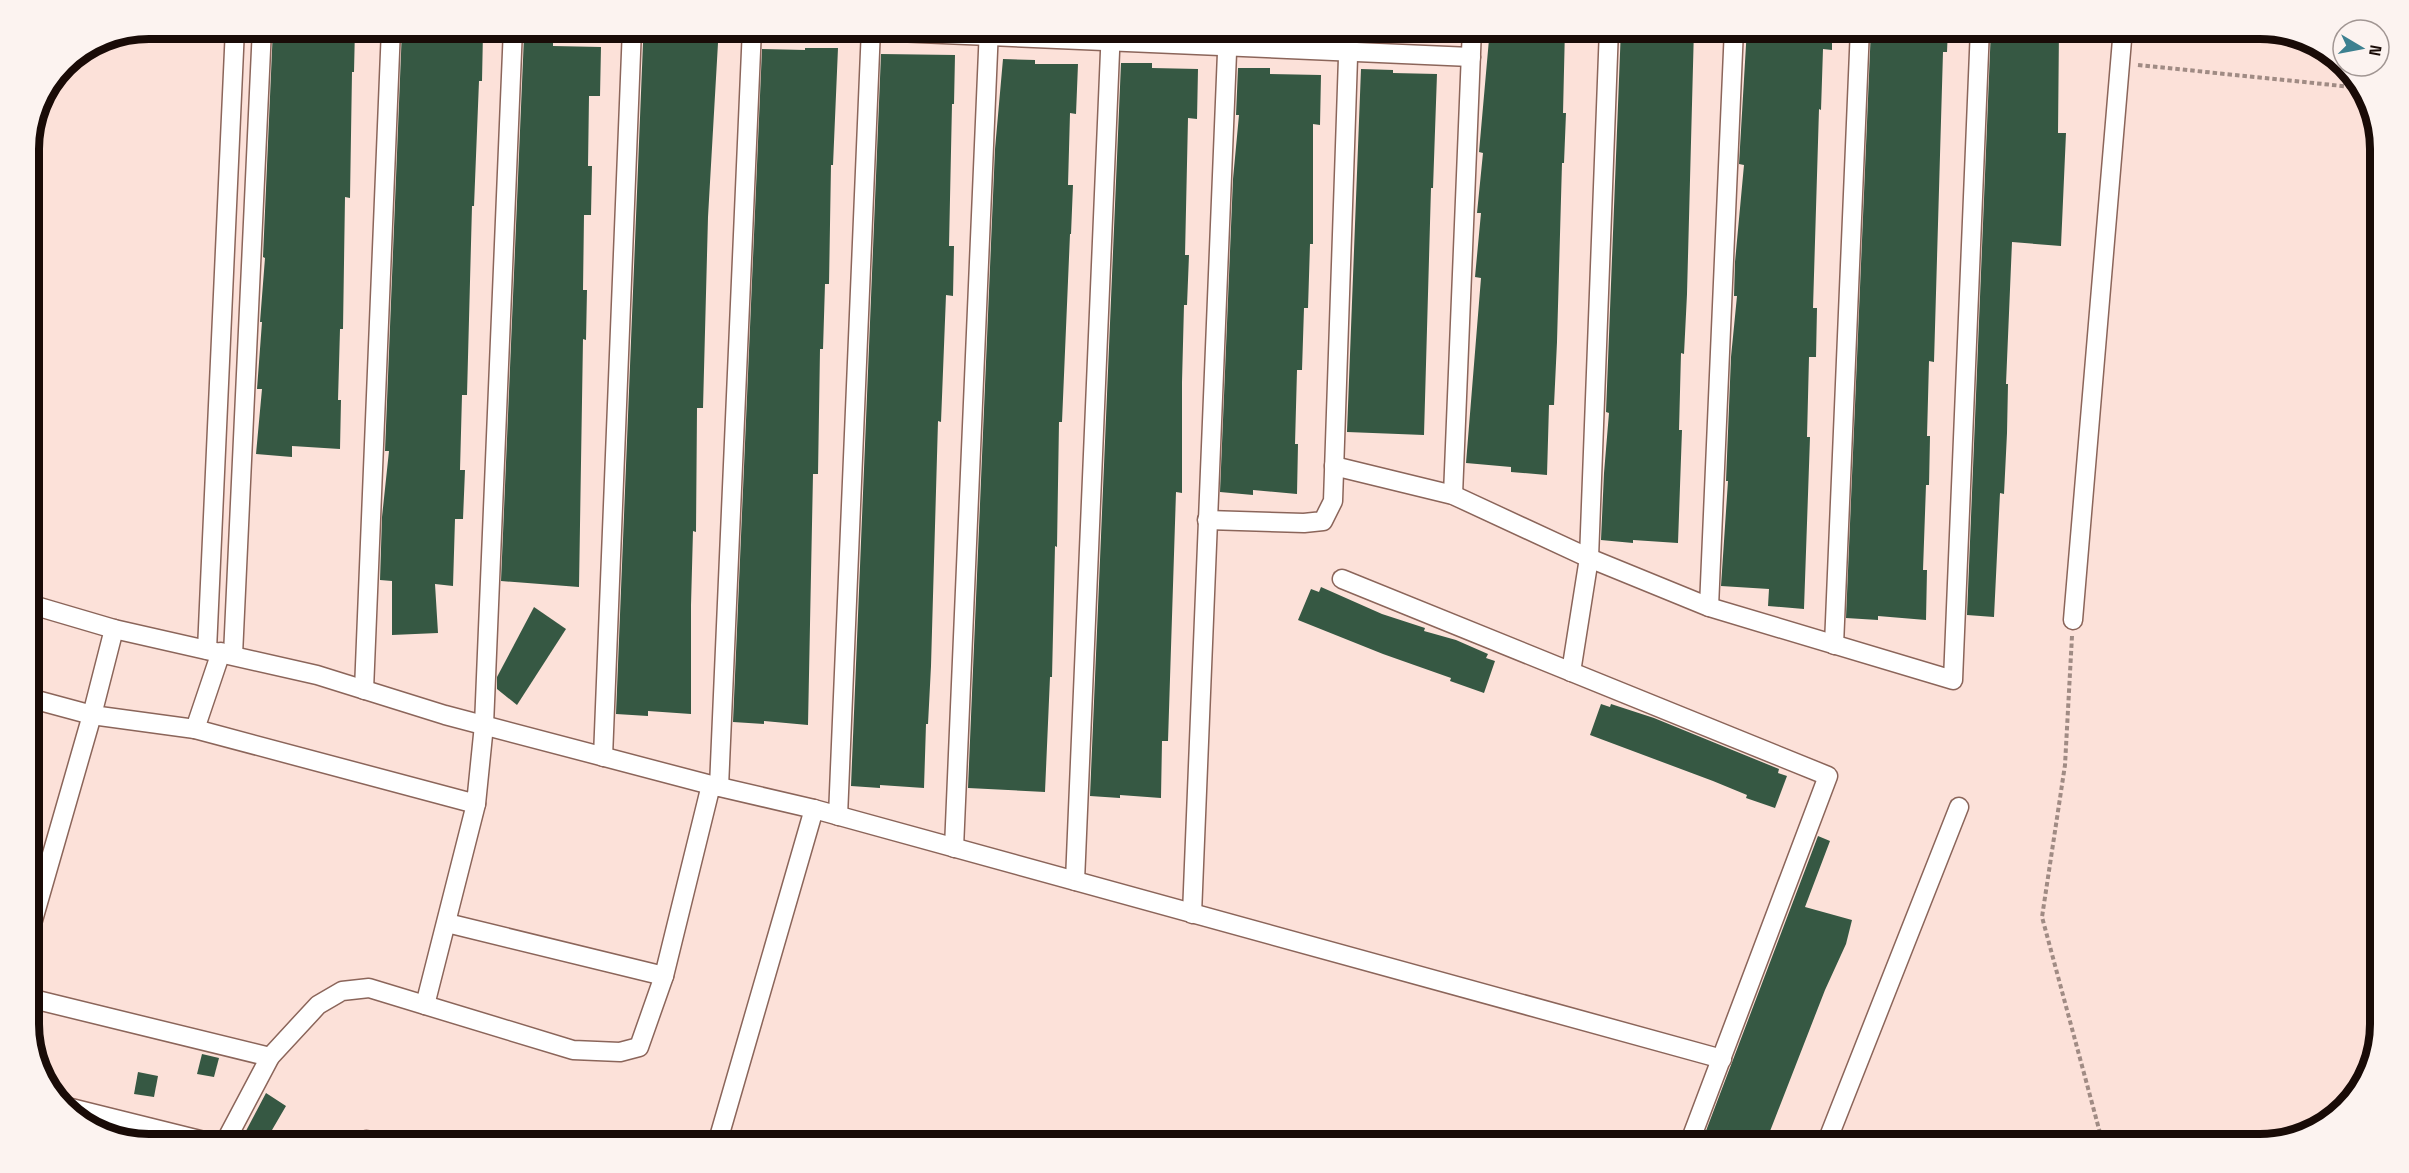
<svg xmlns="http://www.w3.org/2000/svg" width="2409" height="1173" font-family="'Space Grotesk',sans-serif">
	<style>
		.building { fill: #365843 }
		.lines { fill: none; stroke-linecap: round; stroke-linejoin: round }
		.minor-casing { stroke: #8b655a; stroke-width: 21 }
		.path { stroke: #a08b84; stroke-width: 4; stroke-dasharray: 4.5 3; stroke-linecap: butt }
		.minor { stroke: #fff; stroke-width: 18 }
		.rim { fill: none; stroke: #190b07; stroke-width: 8 }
	</style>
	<rect width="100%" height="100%" fill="#fce1d9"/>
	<!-- building -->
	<g class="building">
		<path d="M273,28H355L354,72H352L350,198L345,197L343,329H340L338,400H341L340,449L292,446V457L256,454L262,389H257L262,322H260L265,258L263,257Z"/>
		<path d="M1490,28H1565L1563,113H1566L1564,163H1562L1557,342L1554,405H1549L1547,475L1511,472V467L1466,463L1481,278L1475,277L1481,213H1477L1483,153L1479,152Z"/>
		<path d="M1621,28H1694L1687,294L1684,354L1681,353L1679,430H1682L1678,543L1633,540V543L1601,540L1604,473L1609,413L1606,412Z"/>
		<path d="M1747,28H1832V50L1823,49L1821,110L1819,109L1813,308H1817L1816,357H1809L1807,437H1810L1804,609L1768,606L1769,589L1721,586L1728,481H1726L1731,357L1737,296H1734L1735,262L1744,165L1739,164Z"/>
		<path d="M1871,28H1948L1947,52H1943L1934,362L1929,361L1927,436H1930L1929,485H1926L1923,570H1927L1926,620L1878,616V620L1846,618Z"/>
		<path d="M1991,28H2059L2058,133H2066L2061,246L2012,242L2006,384H2008L2007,433L2004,494L2000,493L1994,617L1967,615Z"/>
		<path d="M402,29L483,32L482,81H479L474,206H472L467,395H462L460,470H465L463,519H455L453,586L435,584L438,633L392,635V581L380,580L382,517L389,451H385Z"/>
		<path d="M524,36L553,37V46L601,47L600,96H589L588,166H592L591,215H584L583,290H587L586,340L583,339L579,587L501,581Z"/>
		<path d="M643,43H718L708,217L703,408H697L696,532L693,531L691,605V714L648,711V716L616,714Z"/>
		<path d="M805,48H838L833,165H831L829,284H825L823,349H820L818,474H813L808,725L764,721V724L733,722L762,49L805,50Z"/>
		<path d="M881,54L955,55L954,104H952L949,246H954L953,296L946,295L941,422L938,421L931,666L928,724H926L924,788L880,785V788L851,786Z"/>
		<path d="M1003,59L1035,60V64H1078L1076,114L1070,113L1068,185H1073L1071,234H1070L1062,422H1059L1057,547L1055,546L1052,677H1050L1045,792L968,788L995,149Z"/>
		<path d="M1121,63H1152V68L1198,69L1197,119L1188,118L1185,255H1189L1187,305H1184L1182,382V493L1176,492L1168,741H1162L1161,798L1120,795V798L1090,796Z"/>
		<path d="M1238,68H1270V74L1321,75L1320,125L1313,124V244H1310L1308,308H1304L1302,370H1297L1295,444H1298L1297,494L1253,490V495L1220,492L1233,179L1239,115H1236Z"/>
		<path d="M1361,69L1393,70V73L1437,74L1433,188H1431L1424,435L1347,432Z"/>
		<path d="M1321,587L1382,614L1425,628L1424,631L1456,640L1488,654L1486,658L1495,661L1484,693L1450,681L1451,678L1383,654L1298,620L1311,589L1319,592Z"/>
		<path d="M534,607L566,629L517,705L497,689V677Z"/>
		<path d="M1601,704L1610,707L1611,704L1654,718L1779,769L1778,773L1787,776L1775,808L1746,798L1747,795L1713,781L1590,735Z"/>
		<path d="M1818,836L1830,841L1805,907L1852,920L1846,944L1825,990L1765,1144H1701Z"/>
		<path d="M202,1054L219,1058L214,1077L197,1074Z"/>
		<path d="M138,1072L158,1076L154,1097L134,1094Z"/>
		<path d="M266,1093L286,1106L272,1130L274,1131L265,1144H239Z"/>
	</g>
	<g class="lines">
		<defs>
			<g id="minor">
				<path d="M803,28L1471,57"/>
				<path d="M1334,466L1453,495L1589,558L1709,607L1953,680L1980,28"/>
				<path d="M1453,495L1472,28"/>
				<path d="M1207,520L1304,523L1323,521L1333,501L1349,28"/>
				<path d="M1342,579L1828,776L1689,1144"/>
				<path d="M29,604L114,629L317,675L445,715L711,785L814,809L1722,1059"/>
				<path d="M1709,607L1734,28"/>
				<path d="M2073,620L2123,28"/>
				<path d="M1834,645L1860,28"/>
				<path d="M207,650L235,28"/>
				<path d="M233,655L262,28"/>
				<path d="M1571,672L1589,558L1609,28"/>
				<path d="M364,690L391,28"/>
				<path d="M29,698L92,715L195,729L476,804L484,725L513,28"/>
				<path d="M195,729L221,652"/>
				<path d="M603,757L632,28"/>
				<path d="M719,787L752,28"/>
				<path d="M838,816L871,28"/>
				<path d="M954,848L989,28"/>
				<path d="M1075,881L1111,28"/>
				<path d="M1192,914L1228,28"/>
				<path d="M447,923L664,976"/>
				<path d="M29,934L92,715L114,629"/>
				<path d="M29,998L270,1057"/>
				<path d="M425,1005L476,804"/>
				<path d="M67,1107L216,1144"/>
				<path d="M224,1144L270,1057L318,1005L342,991L369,988L573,1050L620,1052L639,1047L664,976L711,785"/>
				<path d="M364,1144L367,1140L381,1144"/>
				<path d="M717,1144L814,809"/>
				<path d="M1826,1144L1959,807"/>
			</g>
		</defs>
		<!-- minor casing -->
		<use href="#minor" class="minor-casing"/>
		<!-- path -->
		<g class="path">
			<path d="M2138,65L2362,88"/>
			<path d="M2072,636L2065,765L2042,917L2103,1144"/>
		</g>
		<!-- minor -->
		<use href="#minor" class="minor"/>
	</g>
	<!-- crop -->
	<path d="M0 0H2409V1173H0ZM149 39H2260A110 110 0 0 1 2370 149V1024A110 110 0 0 1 2260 1134H149A110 110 0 0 1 39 1024V149A110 110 0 0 1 149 39Z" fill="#fcf3f0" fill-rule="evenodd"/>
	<path class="rim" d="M149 39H2260A110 110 0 0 1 2370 149V1024A110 110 0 0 1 2260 1134H149A110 110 0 0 1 39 1024V149A110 110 0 0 1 149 39Z"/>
	<!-- north arrow -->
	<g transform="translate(2361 48) rotate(100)"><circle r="28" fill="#fcf3f0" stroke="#a19693" stroke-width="1.5"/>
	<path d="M0-4.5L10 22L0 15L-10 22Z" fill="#3d8090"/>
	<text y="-9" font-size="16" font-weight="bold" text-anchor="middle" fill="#190b07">N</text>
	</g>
</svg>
